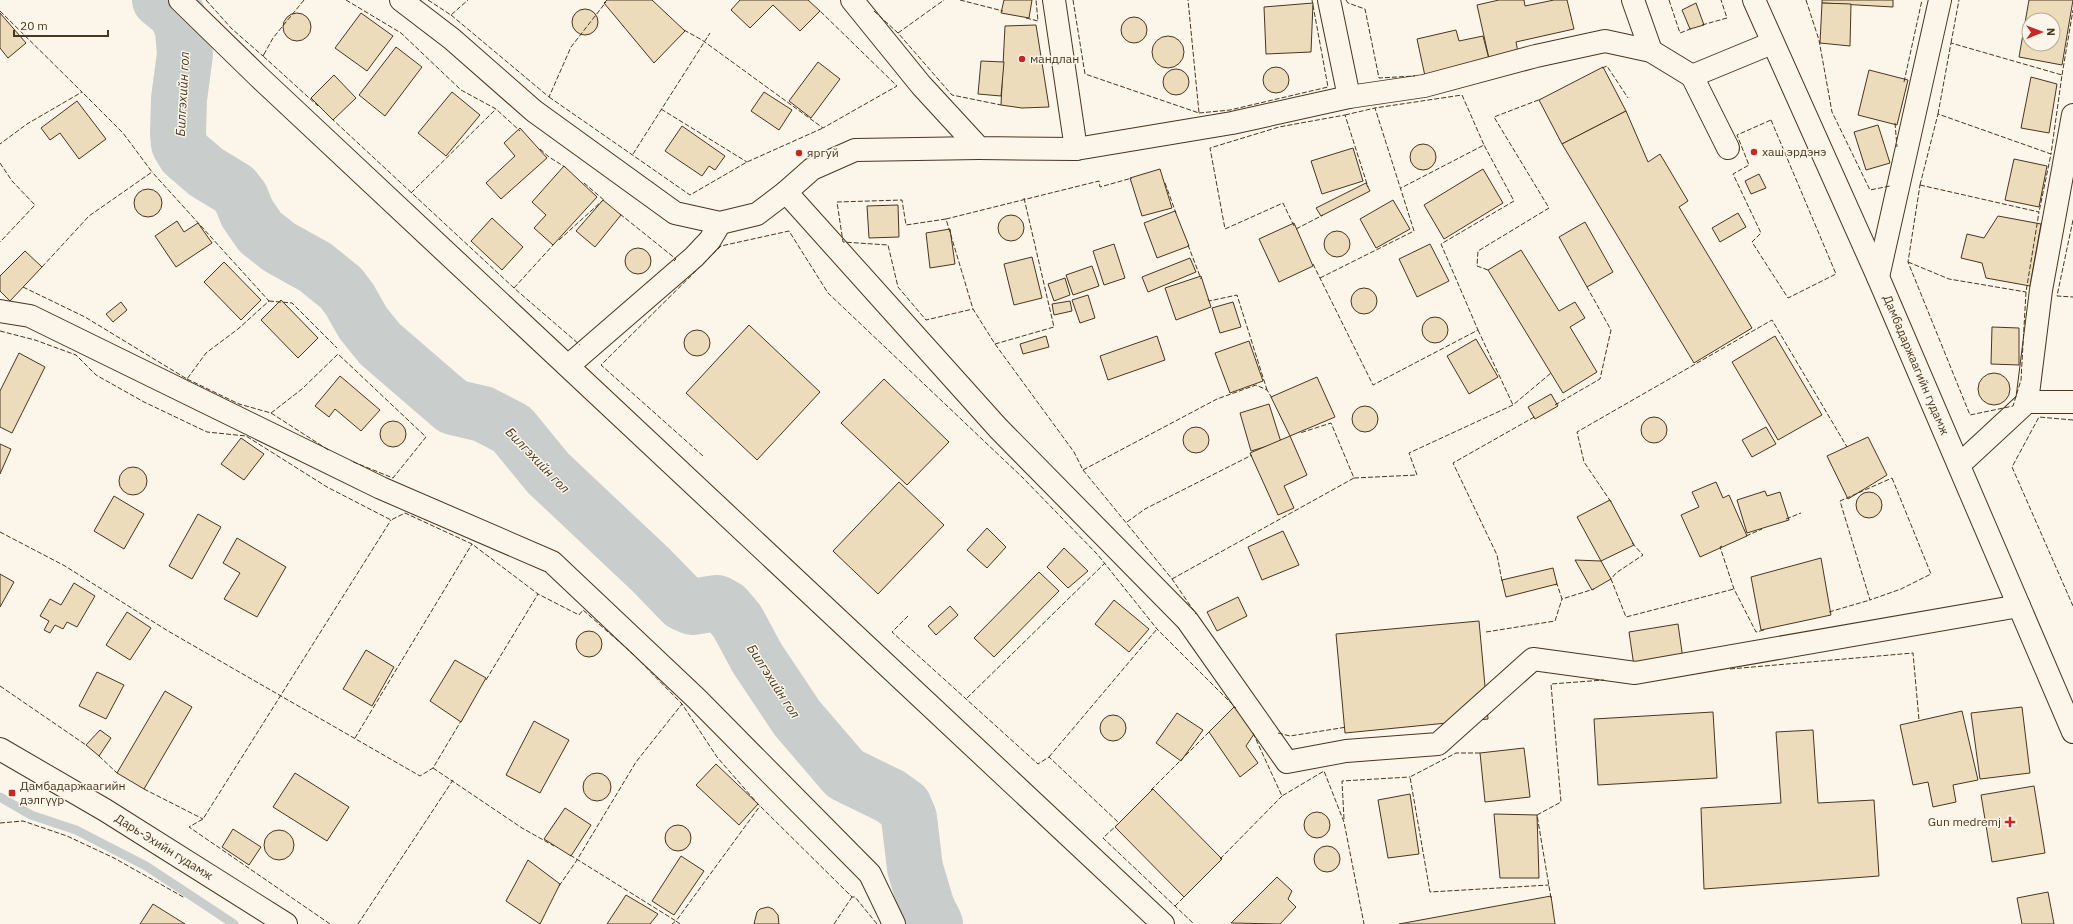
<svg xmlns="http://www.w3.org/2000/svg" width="2073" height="924" font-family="'IBM Plex Sans',sans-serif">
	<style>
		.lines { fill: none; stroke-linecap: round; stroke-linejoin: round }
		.stream { stroke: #c9cecd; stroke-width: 9 }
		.river { stroke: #c9cecd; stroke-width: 56 }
		.building { fill: #ecdcbc; stroke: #4a3520; fill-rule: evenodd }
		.minor-casing { stroke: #4a3520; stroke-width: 24 }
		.major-casing { stroke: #4a3520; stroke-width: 24 }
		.minor { stroke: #fbf6e9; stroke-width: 22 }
		.major { stroke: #fbf6e9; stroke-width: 22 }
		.fence { stroke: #4a3520; stroke-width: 1; stroke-dasharray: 5 2; stroke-linecap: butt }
		.poi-dot { fill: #c62828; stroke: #fbf6e9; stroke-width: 1.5 }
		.labels { text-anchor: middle; stroke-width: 3; stroke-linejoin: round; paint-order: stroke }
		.poi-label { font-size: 12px; fill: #4a3520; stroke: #fbf6e9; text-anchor: start }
		.street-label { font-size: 12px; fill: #4a3520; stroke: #fbf6e9 }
		.water-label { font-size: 13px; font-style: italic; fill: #4a3520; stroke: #fbf6e9 }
	</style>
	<rect width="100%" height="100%" fill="#fbf6e9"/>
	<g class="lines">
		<!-- stream -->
		<path class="stream" d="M0,797L31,815L76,830L146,866L234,924"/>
		<!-- river -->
		<path class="river" d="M160,0L177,14L183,30L185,54L179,99L178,134L179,144L185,154L206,172L234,189L241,198L247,213L260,232L279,247L315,267L341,288L350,300L363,323L380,344L453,407L483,414L512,429L548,473L651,570L683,603L692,607L717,603L726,608L737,621L757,658L797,718L845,774L890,796L904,806L909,818L915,868L927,908L935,924"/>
	</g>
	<!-- building -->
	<g class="building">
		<path d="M607,0H652L685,31L654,63L604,3Z"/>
		<path d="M740,0H808L820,11L800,31L773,5L750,28L731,10Z"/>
		<path d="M1004,0H1032L1029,18L1001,13Z"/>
		<path d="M1499,0H1524L1525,6L1554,0H1567L1574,29L1516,42L1519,57L1490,63L1477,5Z"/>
		<path d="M1822,0H1893V7L1822,3Z"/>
		<path d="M2029,0H2073L2062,65L2019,57ZM2029,20H2053V44H2029Z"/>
		<path d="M1313,3L1311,52L1266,54L1264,7Z"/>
		<path d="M1696,3L1704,25L1690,29L1682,10Z"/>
		<path d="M1822,3L1851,4L1850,46L1820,43Z"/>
		<circle cx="585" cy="22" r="13"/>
		<path d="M0,13L26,43L8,58L0,48Z"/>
		<path d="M361,13L393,36L367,71L335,48Z"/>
		<circle cx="297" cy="27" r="14"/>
		<circle cx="1134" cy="30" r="13"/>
		<path d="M1036,25L1049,107L1022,108L1001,105L1005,26Z"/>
		<path d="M1456,30L1459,41L1483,36L1490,63L1425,76L1417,39Z"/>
		<circle cx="1168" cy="52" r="16"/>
		<path d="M396,47L422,67L385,116L359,95Z"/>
		<path d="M981,61L1004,62L1001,96L978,94Z"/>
		<path d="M818,62L840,79L811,118L789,101Z"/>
		<path d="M1603,67L1626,111L1562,144L1539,100Z"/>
		<circle cx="1276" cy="80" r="13"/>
		<circle cx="1176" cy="82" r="13"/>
		<path d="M1869,70L1908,80L1897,125L1858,115Z"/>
		<path d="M334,75L356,98L333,120L311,98Z"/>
		<path d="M2031,77L2057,84L2049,133L2021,128Z"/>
		<path d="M452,92L480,115L446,156L418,133Z"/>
		<path d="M764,92L792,110L779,130L751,111Z"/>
		<path d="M77,101L106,139L79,159L60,133L50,140L41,128Z"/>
		<path d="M1626,111L1648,162L1660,154L1688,201L1679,207L1752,328L1694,363L1562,144Z"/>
		<path d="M1878,125L1890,163L1866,170L1854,132Z"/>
		<path d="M682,126L725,156L715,170L709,166L702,176L665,151Z"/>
		<path d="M520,128L547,158L501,199L486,183L515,156L504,143Z"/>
		<circle cx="1423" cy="157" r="13"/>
		<path d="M1353,148L1363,181L1322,194L1311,161Z"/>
		<path d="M2014,159L2047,166L2039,207L2005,200Z"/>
		<path d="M564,166L597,197L553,245L534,228L546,215L532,202Z"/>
		<path d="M1160,169L1172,208L1142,216L1130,178Z"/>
		<path d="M1483,169L1503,203L1444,239L1424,205Z"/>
		<path d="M1759,174L1766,188L1751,194L1745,181Z"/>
		<path d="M1366,183L1370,191L1321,216L1316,208Z"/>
		<circle cx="148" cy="203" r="14"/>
		<path d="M603,200L621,215L595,247L576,231Z"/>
		<path d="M1393,200L1410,229L1376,248L1360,219Z"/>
		<path d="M898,205L899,237L869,238L867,206Z"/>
		<path d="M1175,211L1189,246L1157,258L1144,223Z"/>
		<path d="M1738,213L1746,227L1720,242L1712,228Z"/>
		<circle cx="1011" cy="228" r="13"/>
		<path d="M1998,216L2041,224L2030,286L1986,278L1982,263L1961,258L1967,234L1984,238Z"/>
		<path d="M492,218L523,247L502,270L471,241Z"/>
		<path d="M177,221L184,232L198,223L212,243L176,267L155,236Z"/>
		<path d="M1585,222L1613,272L1587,287L1559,237Z"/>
		<path d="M1294,223L1313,266L1279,282L1259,239Z"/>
		<path d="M950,229L955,264L930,268L926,233Z"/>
		<circle cx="1337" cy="244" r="13"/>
		<path d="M1114,244L1125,278L1104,285L1093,251Z"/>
		<path d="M1430,244L1449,281L1417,297L1399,259Z"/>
		<circle cx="638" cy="261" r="13"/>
		<path d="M1521,250L1559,311L1575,302L1585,318L1570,327L1597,372L1563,393L1488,270Z"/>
		<path d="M25,251L42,267L10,301L0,291V276Z"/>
		<path d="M1032,257L1042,298L1014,305L1004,264Z"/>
		<path d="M1190,258L1196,272L1148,292L1142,277Z"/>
		<path d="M224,262L261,300L241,320L204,282Z"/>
		<path d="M1092,266L1099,286L1073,295L1066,275Z"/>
		<path d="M1201,276L1211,307L1176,320L1165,288Z"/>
		<path d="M1065,278L1070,295L1054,301L1048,284Z"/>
		<circle cx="1364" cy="301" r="13"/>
		<path d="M1088,295L1095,318L1080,323L1072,300Z"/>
		<path d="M281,300L318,338L298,358L261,320Z"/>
		<path d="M1070,301L1072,311L1054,315L1052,304Z"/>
		<path d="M121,302L127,310L113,322L106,314Z"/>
		<path d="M1233,302L1241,327L1220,333L1212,308Z"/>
		<circle cx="1435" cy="330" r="13"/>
		<path d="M749,325L820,392L757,460L686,393Z"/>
		<path d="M1992,327L2019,328V365L1991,364Z"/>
		<circle cx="697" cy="343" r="13"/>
		<path d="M1046,336L1049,347L1023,354L1020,344Z"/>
		<path d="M1157,336L1165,360L1108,380L1100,356Z"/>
		<path d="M1775,336L1822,415L1778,440L1732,362Z"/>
		<path d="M1476,339L1498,377L1469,394L1447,356Z"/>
		<path d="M1249,341L1263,381L1230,393L1215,353Z"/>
		<path d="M19,353L45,367L12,433L0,427V391Z"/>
		<circle cx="1994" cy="389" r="16"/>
		<path d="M340,376L380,410L361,431L335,409L329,417L315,406Z"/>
		<path d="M1317,377L1335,417L1290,436L1271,397Z"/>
		<path d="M884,379L949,442L907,485L841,423Z"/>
		<path d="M1551,394L1558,406L1535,419L1528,407Z"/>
		<path d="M1269,404L1281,442L1251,451L1240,413Z"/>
		<circle cx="1365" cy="419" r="13"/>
		<circle cx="1654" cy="430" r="13"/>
		<circle cx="393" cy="434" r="13"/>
		<path d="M1766,427L1776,444L1752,457L1742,440Z"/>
		<circle cx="1196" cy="440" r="13"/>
		<path d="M1290,436L1307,475L1284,486L1294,508L1278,515L1250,453Z"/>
		<path d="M1868,437L1887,475L1848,499L1827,456Z"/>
		<path d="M241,438L264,454L244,480L221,464Z"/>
		<path d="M0,444L11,449L0,474Z"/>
		<circle cx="133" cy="481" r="14"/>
		<path d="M899,482L944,525L878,594L833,551Z"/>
		<path d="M1716,482L1723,498L1729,495L1747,536L1700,557L1681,515L1699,507L1692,492Z"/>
		<path d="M1765,491L1767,496L1780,492L1789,520L1747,533L1737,500Z"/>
		<circle cx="1869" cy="505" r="13"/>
		<path d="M114,496L144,514L124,549L94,531Z"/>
		<path d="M1610,500L1634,545L1601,561L1577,517Z"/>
		<path d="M198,514L221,527L192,579L169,566Z"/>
		<path d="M987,528L1006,547L987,568L967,550Z"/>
		<path d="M1283,531L1299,565L1262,580L1248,547Z"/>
		<path d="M237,538L286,567L257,617L224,599L240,573L223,563Z"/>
		<path d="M1064,548L1088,571L1068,588L1047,567Z"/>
		<path d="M1821,558L1831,615L1761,630L1751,577Z"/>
		<path d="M1575,560L1601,561L1611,579L1592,590Z"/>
		<path d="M1553,568L1557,584L1506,597L1502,580Z"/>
		<path d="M1039,572L1059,591L994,657L974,638Z"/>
		<path d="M0,574L14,582L0,607Z"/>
		<path d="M74,583L95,596L77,627L67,622L63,629L55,625L50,633L44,630L49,621L40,616L50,599L61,605Z"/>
		<path d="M1238,597L1247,616L1217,631L1207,612Z"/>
		<path d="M1114,600L1149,629L1129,652L1095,624Z"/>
		<path d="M950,606L958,615L936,635L928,626Z"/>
		<path d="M127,612L151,628L130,660L106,645Z"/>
		<path d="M1479,621L1488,719L1345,733L1336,634Z"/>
		<path d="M1678,624L1684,666L1635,673L1629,632Z"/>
		<circle cx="589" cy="644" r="13"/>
		<path d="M366,650L394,667L372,706L343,689Z"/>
		<path d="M455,660L486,678L461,722L430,701Z"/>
		<path d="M97,672L124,685L106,719L79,706Z"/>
		<path d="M165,691L192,707L144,789L117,773Z"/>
		<path d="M1235,706L1254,734L1246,746L1258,763L1240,777L1209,732Z"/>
		<path d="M2022,707L2030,773L1980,779L1971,713Z"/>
		<path d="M1962,711L1978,780L1953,785L1956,802L1933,807L1928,782L1913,785L1900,725Z"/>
		<path d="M1713,712L1717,778L1598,785L1594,719Z"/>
		<path d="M1177,713L1203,730L1181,761L1156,743Z"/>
		<circle cx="1113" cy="728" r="13"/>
		<path d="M534,721L569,740L540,793L506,775Z"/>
		<path d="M100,730L111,738L99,756L86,745Z"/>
		<path d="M1813,730L1818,803L1874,800L1879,876L1704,889L1701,808L1781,803L1776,732Z"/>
		<path d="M1524,748L1530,797L1485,802L1480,753Z"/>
		<path d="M716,764L758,804L739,825L696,785Z"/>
		<path d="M295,773L349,807L327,841L273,807Z"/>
		<circle cx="597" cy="787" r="14"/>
		<path d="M2034,786L2045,853L1992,862L1981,795Z"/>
		<path d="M1153,789L1222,859L1184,897L1115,827Z"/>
		<path d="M1410,794L1419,854L1388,858L1378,800Z"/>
		<path d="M565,808L591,825L571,856L544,839Z"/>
		<circle cx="1317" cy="825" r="13"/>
		<path d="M1494,814L1537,815L1539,878H1500Z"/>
		<circle cx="678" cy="838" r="13"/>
		<path d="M233,829L261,847L249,865L222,847Z"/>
		<circle cx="279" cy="845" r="15"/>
		<circle cx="1327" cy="859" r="13"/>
		<path d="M681,856L704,871L674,915L652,901Z"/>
		<path d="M528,860L560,884L540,924L506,901Z"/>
		<path d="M1277,877L1292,891L1288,899L1296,907L1280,924L1231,923Z"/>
		<path d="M2048,892L2054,924H2022L2017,898Z"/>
		<path d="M626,895L658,914L650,924H607Z"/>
		<path d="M1551,896L1555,924H1399Z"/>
		<path d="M153,904L185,924H140Z"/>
		<path d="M768,907L773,909L778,915L779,924H754L757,912L760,909Z"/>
	</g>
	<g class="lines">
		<defs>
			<g id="minor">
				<path d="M180,0L259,77L1163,924"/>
				<path d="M401,0L452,39L534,111L675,213L720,223L757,214L786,192L812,169L855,150L979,148"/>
				<path d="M852,0L921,85L979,148L1076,149L1232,123L1349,97L1424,86L1536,56L1605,41L1651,51L1692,76L1772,43"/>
				<path d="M1054,0L1076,149"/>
				<path d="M1329,0L1349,97"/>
				<path d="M1633,0L1651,51"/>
				<path d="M1692,76L1728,148"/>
				<path d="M786,192L998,428L1187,620L1287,762L1346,751L1438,744L1533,659L1635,673L2019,606"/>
				<path d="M1878,277L1940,0"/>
				<path d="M0,311L30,316L381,488L552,562L697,699L870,874L894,924"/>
				<path d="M568,366L694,257L710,240L720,223"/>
				<path d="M2027,402L2041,290L2073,115"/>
				<path d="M1959,465L2027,402H2073"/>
			</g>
			<g id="major">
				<path d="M1754,0L1878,277L2073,732"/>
				<path d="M0,749L105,810L286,924"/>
			</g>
		</defs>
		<!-- minor casing -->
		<use href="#minor" class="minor-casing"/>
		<!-- major casing -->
		<use href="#major" class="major-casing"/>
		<!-- minor -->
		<use href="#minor" class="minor"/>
		<!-- major -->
		<use href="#major" class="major"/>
		<!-- fence -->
		<g class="fence">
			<path d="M206,0L232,29L263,56L264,54"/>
			<path d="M304,0L273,38L263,56L318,106"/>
			<path d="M346,0L401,33L461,90L496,109L520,131"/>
			<path d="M428,0L451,15L468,0"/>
			<path d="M960,0L1003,11"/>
			<path d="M1073,0L1085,74L1199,113L1188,0"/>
			<path d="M1346,0L1348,3L1365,9L1379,78L1415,76"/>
			<path d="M1669,0L1680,33L1693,28"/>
			<path d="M1806,0L1819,40L1832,112L1870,190L1890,186"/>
			<path d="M0,11L82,92L27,124L0,144"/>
			<path d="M874,11L898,33L952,95L1001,105"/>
			<path d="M451,15L549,97L571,47L606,2"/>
			<path d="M1026,18L1038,21L1036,0"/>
			<path d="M1702,25L1727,18L1721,0"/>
			<path d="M684,30L702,40L823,128L897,86L819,10"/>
			<path d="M898,33L944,0"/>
			<path d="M1951,43L1959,0"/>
			<path d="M1602,68L1607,66L1628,98"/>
			<path d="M2062,75L2073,10"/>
			<path d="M1904,82L1922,0"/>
			<path d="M549,97L690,195L747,162L823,128"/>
			<path d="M661,109L747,162"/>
			<path d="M1199,113L1230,110L1328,87L1312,0"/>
			<path d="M1938,114L1951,43L2062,75L2051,154"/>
			<path d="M1345,115L1375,108"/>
			<path d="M331,118L514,288L580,345"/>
			<path d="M1771,120L1836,274L1788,298L1752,242L1761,233L1733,174L1749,165L1737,135Z"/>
			<path d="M1895,123L1897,147"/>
			<path d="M540,149L549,157L565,167"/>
			<path d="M633,154L710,33"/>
			<path d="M0,163L12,181L35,205L0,242"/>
			<path d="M584,183L605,201"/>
			<path d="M1165,183L1176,213"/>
			<path d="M1920,185L2039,212L2026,292L2021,380L2013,406L1970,415L1908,262Z"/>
			<path d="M1920,185L1938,114L2051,154L2039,212"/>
			<path d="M411,193L496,109"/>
			<path d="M1024,198L1054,327L995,344L973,309L946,219L1099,181L1100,187L1132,178"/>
			<path d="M620,214L676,259L674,261"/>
			<path d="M946,219L906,225L902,200L837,202L843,242L888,245L898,287L926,320L973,309"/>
			<path d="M2073,220L2057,296L2073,297"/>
			<path d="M1294,226L1283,203L1225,229L1210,148L1279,127L1345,115L1368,187"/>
			<path d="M1296,229L1323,215"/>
			<path d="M559,240L602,201"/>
			<path d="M1188,245L1201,279"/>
			<path d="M1908,262L1949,279L2026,292"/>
			<path d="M1313,264L1373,385L1478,330L1441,244L1514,201L1484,145"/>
			<path d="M42,267L89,216L152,172L123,133L82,92"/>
			<path d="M1488,270L1477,266L1478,251L1549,208L1494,117L1541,99"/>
			<path d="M1320,278L1414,231L1375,108L1462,95L1484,145L1401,188"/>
			<path d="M23,287L85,317L187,379L206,353L238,329L269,301L152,172"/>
			<path d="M514,288L554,244"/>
			<path d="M1208,299L1209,301L1237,295L1267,390"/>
			<path d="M269,301L292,303L337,348"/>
			<path d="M1478,330L1513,405"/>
			<path d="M0,331L35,340L76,355L96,375L144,402L207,432L246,436L327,487L391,520L405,513L472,544L538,594L579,615L583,610L632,653L682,704L717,757L758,804L852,897H855L877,924"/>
			<path d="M995,344L1074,452L1083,470L1172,579L1196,614"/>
			<path d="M187,379L239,404L271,413L330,451"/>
			<path d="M1555,405L1600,379L1611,330L1587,287"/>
			<path d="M271,413L302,389L338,354L426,437L393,478L351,461"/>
			<path d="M2073,420L2039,417L2012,467L2073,606"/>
			<path d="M703,456L601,365L721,246L789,231L828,293L1022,477L1098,555L1157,629L1236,708"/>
			<path d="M1083,470L1217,399L1256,385L1267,390L1272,398"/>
			<path d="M1354,478L1417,475L1409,453L1513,405L1551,373"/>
			<path d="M1892,478L1931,574L1901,589L1870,600L1840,501Z"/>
			<path d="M1611,502L1584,462L1577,432L1772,320L1847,447"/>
			<path d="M1786,519L1801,513"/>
			<path d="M1127,522L1145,509L1252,455"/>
			<path d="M0,532L65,566L168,631L420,776L433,768L461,721"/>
			<path d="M1746,536L1762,529"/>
			<path d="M1632,543L1643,555L1616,573L1611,579L1626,617L1734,589"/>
			<path d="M1722,546L1720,547L1734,589L1756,632L1764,630"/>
			<path d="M1172,579L1354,478L1331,423L1300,433"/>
			<path d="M1502,581L1497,555L1453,463L1536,416"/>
			<path d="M1555,585L1557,584L1562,599L1594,589"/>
			<path d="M1829,612L1870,600"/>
			<path d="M908,616L892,632L1038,764L1049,757L1119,823L1103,838L1194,924"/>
			<path d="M1486,632L1555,621L1562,599"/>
			<path d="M1730,669L1913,653L1919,720"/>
			<path d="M486,680L538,594"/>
			<path d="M0,686L86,745"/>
			<path d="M967,698L1105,563"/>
			<path d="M1253,733L1282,796L1324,771L1344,822L1364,924"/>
			<path d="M1278,733L1290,736L1347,727"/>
			<path d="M355,738L472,544"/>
			<path d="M1480,753H1456L1410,777L1430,892L1549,885"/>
			<path d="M99,756L117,773"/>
			<path d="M1049,757L1157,629"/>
			<path d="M433,768L522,828L554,846"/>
			<path d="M144,789L203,819"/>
			<path d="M1151,790L1211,730"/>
			<path d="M1344,819L1342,781L1410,777"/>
			<path d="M0,823L23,821L67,836L114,858L185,898"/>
			<path d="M570,855L676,921L672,924"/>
			<path d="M1220,859L1282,796"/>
			<path d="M559,886L577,860L636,762L682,704"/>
			<path d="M1551,898L1537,815L1561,802L1551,684L1604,680"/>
			<path d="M1175,906L1186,895"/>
			<path d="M330,924L189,827L203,819L391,520"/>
			<path d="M358,924L453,780"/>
			<path d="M680,924L676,921L760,806"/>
			<path d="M834,924L852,897"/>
		</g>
	</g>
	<!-- markers -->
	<g class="poi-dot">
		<circle cx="1022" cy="59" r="4"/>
		<circle cx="1754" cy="152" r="4"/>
		<circle cx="799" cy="153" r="4"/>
		<rect x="8" y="789" width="8" height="8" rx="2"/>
		<path d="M2008 816h4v4h4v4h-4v4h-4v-4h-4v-4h4z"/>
	</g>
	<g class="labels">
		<!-- poi labels -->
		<g class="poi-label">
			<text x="1030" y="63">мандлан</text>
			<text x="1762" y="156">хаш эрдэнэ</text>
			<text x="807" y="157">яргуй</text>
			<text x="20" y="790">Дамбадаржаагийн<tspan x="20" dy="14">дэлгүүр</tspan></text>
			<text x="2001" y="826" text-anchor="end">Gun medremj</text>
		</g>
		<!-- street labels -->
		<g class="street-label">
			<text transform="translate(1916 365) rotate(67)" y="4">Дамбадаржаагийн гудамж</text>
			<text transform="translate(164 847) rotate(32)" y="4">Дарь-Эхийн гудамж</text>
		</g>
		<!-- water labels -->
		<g class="water-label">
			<text transform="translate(182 94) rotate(-87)" y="5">Билгэхийн гол</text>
			<text transform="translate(538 460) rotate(46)" y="5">Билгэхийн гол</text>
			<text transform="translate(774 681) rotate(57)" y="5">Билгэхийн гол</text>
		</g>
	</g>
	<!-- north arrow -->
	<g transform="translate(2041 32) rotate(89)"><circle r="19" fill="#fbf6e9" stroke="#b4a999"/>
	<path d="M0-3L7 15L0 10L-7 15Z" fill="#c62828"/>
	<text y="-6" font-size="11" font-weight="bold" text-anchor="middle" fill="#4a3520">N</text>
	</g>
	<!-- scale -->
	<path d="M14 30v6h94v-6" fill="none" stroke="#4a3520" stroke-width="2"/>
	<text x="20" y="30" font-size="12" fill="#4a3520" stroke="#fbf6e9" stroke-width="3" paint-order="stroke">20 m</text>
</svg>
